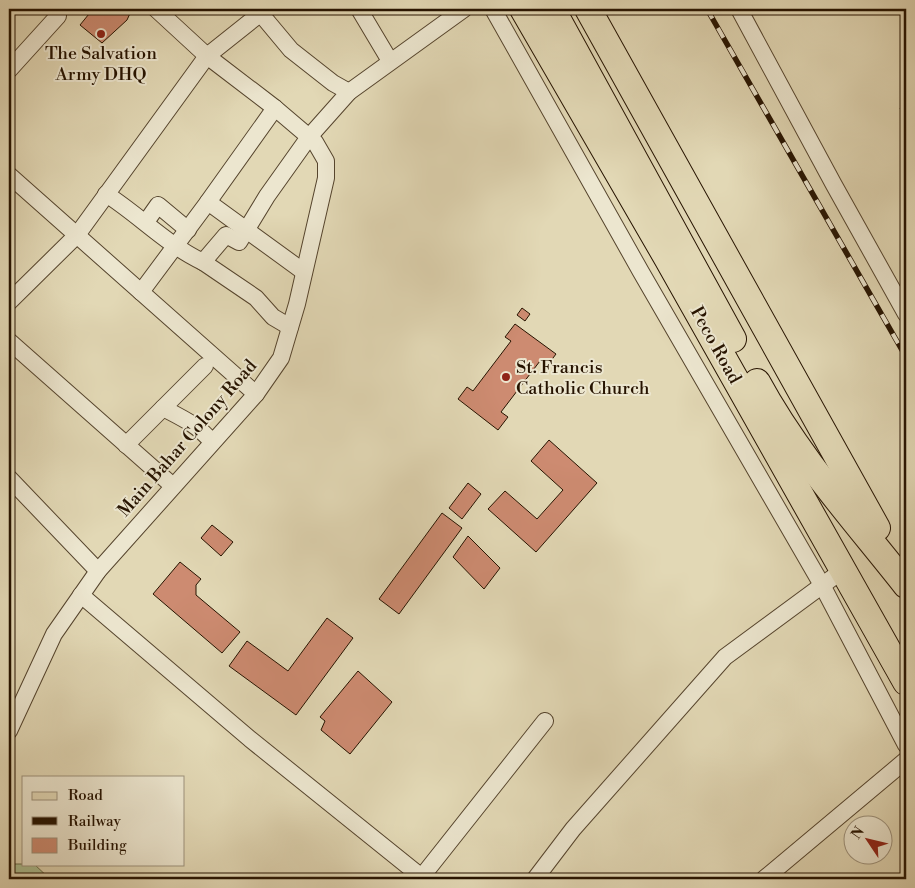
<svg xmlns="http://www.w3.org/2000/svg" width="915" height="888" font-family="'Libre Bodoni',serif">
	<style>
		.green { fill: #adc092; stroke: #6a6a49 }
		.building { fill: #cd8b71; stroke: #261300 }
		.lines { fill: none; stroke-linecap: round; stroke-linejoin: round }
		.minor-casing { stroke: #55442d; stroke-width: 18 }
		.primary-casing { stroke: #261300; stroke-width: 28 }
		.minor { stroke: #ece6cf; stroke-width: 16 }
		.primary { stroke: #e2d8b5; stroke-width: 26 }
		.rail-casing { stroke: #261300; stroke-width: 5.5 }
		.rail { stroke: #ece6cf; stroke-width: 4; stroke-dasharray: 11; stroke-linecap: butt }
		.poi-dot { fill: #8f2418; stroke: #ece6cf; stroke-width: 2 }
		.labels { text-anchor: middle; stroke-width: 4; stroke-linejoin: round; paint-order: stroke }
		.poi-label { font-size: 18px; fill: #261300; stroke: #ece6cf }
		.street-label { font-size: 18px; fill: #261300; stroke: #ece6cf }
	</style>
	<rect width="100%" height="100%" fill="#e2d8b5"/>
	<filter id="stains"><feTurbulence type="fractalNoise" baseFrequency=".004" numOctaves="4"/><feColorMatrix values="0 0 0 0 .2 0 0 0 0 .09 0 0 0 0 .02 0 0 0 .5 -.17"/></filter>
	<radialGradient id="worn" r=".72"><stop offset=".6" stop-color="#630" stop-opacity="0"/><stop offset="1" stop-color="#630" stop-opacity=".3"/></radialGradient>
	<!-- green -->
	<path class="green" d="M9,864H34L50,879H9Z"/>
	<!-- building -->
	<g class="building">
		<path d="M93,9H132L127,20L102,43L80,25Z"/>
		<path d="M906,98V113L900,109Z"/>
		<path d="M522,308L530,314L525,321L517,315Z"/>
		<path d="M515,324L556,354L547,366L540,361L501,412L508,417L498,430L458,399L467,387L473,391L511,341L505,337Z"/>
		<path d="M549,440L597,483L536,552L488,509L505,491L537,519L563,490L531,461Z"/>
		<path d="M468,483L481,494L462,519L449,508Z"/>
		<path d="M442,513L462,528L399,614L379,599Z"/>
		<path d="M212,525L233,542L221,556L201,538Z"/>
		<path d="M468,536L500,568L484,589L453,557Z"/>
		<path d="M180,562L201,579L196,585V595L240,632L222,653L153,594Z"/>
		<path d="M327,618L353,638L296,715L229,666L247,641L288,671Z"/>
		<path d="M358,671L392,702L350,754L321,730L325,721L320,717Z"/>
	</g>
	<g class="lines">
		<defs>
			<g id="minor">
				<path d="M359,9L390,61"/>
				<path d="M493,9L641,272L822,585L906,745"/>
				<path d="M739,9L834,185L906,314"/>
				<path d="M260,13L291,50L333,83L349,92"/>
				<path d="M9,70L58,16"/>
				<path d="M275,108L208,202L304,272"/>
				<path d="M9,175L256,394"/>
				<path d="M106,194C139,215 167,245 203,262"/>
				<path d="M146,222L158,205L188,230"/>
				<path d="M141,292L208,202"/>
				<path d="M9,302L77,235L207,56L266,9"/>
				<path d="M290,327L273,317L256,298L203,262L226,235L239,242L267,196L309,137L349,92L464,9"/>
				<path d="M9,341L173,486"/>
				<path d="M163,408C182,418 198,425 212,442"/>
				<path d="M126,445L205,366"/>
				<path d="M9,478L98,571"/>
				<path d="M81,595L250,739L424,879"/>
				<path d="M9,731L54,634L98,571L256,394L281,358L297,304L326,178V161L315,142L275,108L207,56L156,9"/>
				<path d="M420,879L545,721"/>
				<path d="M535,879L573,829L725,657L843,570"/>
				<path d="M764,879L906,760"/>
			</g>
			<g id="primary">
				<path d="M523,9L667,258L906,682"/>
				<path d="M552,9L733,339"/>
				<path d="M588,9L877,528"/>
				<path d="M757,382C797,456 854,519 906,585"/>
			</g>
		</defs>
		<!-- minor casing -->
		<use href="#minor" class="minor-casing"/>
		<!-- primary casing -->
		<use href="#primary" class="primary-casing"/>
		<!-- minor -->
		<use href="#minor" class="minor"/>
		<!-- primary -->
		<use href="#primary" class="primary"/>
		<defs>
			<path id="rail" d="M707,9L906,357"/>
		</defs>
		<!-- rail casing -->
		<use href="#rail" class="rail-casing"/>
		<!-- rail -->
		<use href="#rail" class="rail"/>
	</g>
	<!-- markers -->
	<g class="poi-dot">
		<circle cx="101" cy="34" r="5"/>
		<circle cx="506" cy="377" r="5"/>
	</g>
	<g class="labels">
		<!-- poi labels -->
		<g class="poi-label">
			<text x="101" y="59">The Salvation<tspan x="101" dy="21">Army DHQ</tspan></text>
			<text x="516" y="373" text-anchor="start">St. Francis<tspan x="516" dy="21">Catholic Church</tspan></text>
		</g>
		<!-- street labels -->
		<g class="street-label">
			<text transform="translate(716 345) rotate(61)" y="6">Peco Road</text>
			<text transform="translate(187 438) rotate(-49)" y="6">Main Bahar Colony Road</text>
		</g>
	</g>
	<!-- margin -->
	<rect width="915" height="888" fill="none" stroke="#e2d8b5" stroke-width="30"/>
	<rect x="10" y="10" width="895" height="868" fill="none" stroke="#261300" stroke-width="2.5"/>
	<rect x="15" y="15" width="885" height="858" fill="none" stroke="#261300"/>
	<!-- legend -->
	<rect x="22" y="776" width="162" height="90" fill="#ece6cf" stroke="#9d927c"/>
	<rect x="32" y="792" width="25" height="8" fill="#e2d8b5" stroke="#9d927c"/>
	<text x="68" y="800" font-size="15" fill="#261300">Road</text>
	<rect x="32" y="817" width="25" height="8" fill="#261300" stroke="#9d927c"/>
	<text x="68" y="826" font-size="15" fill="#261300">Railway</text>
	<rect x="32" y="838" width="25" height="15" fill="#cd8b71" stroke="#9d927c"/>
	<text x="68" y="850" font-size="15" fill="#261300">Building</text>
	<!-- north arrow -->
	<g transform="translate(868 840) rotate(305)"><circle r="24" fill="#ece6cf" stroke="#9d927c"/>
	<path d="M0-4L9 19L0 12L-9 19Z" fill="#8f2418"/>
	<text y="-8" font-size="14" font-weight="bold" text-anchor="middle" fill="#261300">N</text>
	</g>
	<rect width="100%" height="100%" filter="url(#stains)"/>
	<rect width="100%" height="100%" fill="url(#worn)"/>
</svg>
